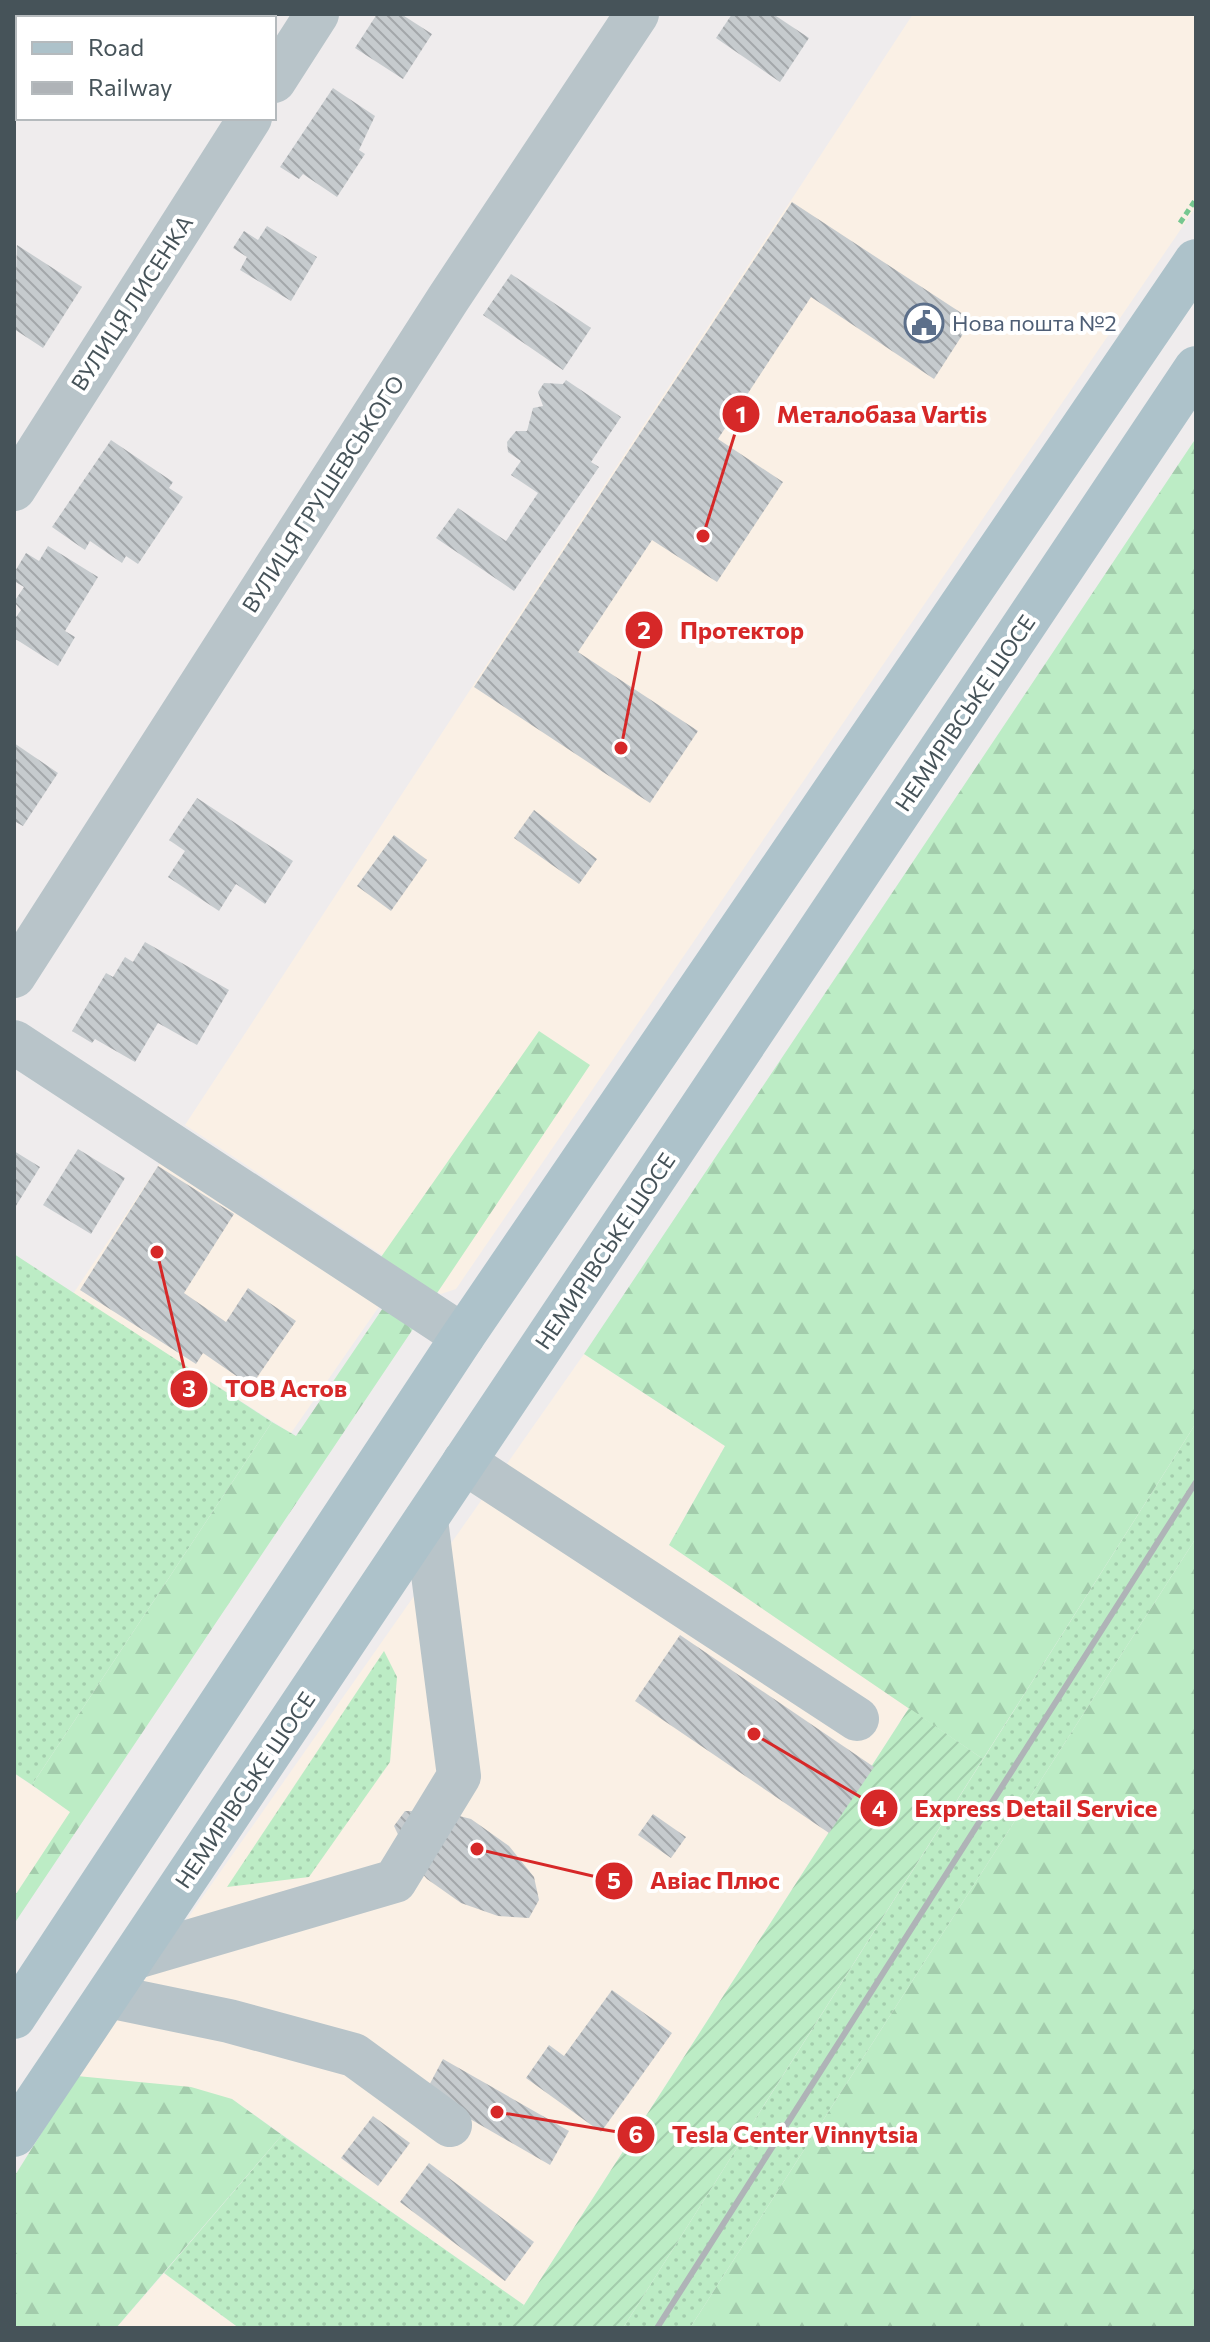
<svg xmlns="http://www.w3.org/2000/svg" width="1210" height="2342" font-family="Commissioner,sans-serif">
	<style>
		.commercial { fill: #faf0e5 }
		.grass { fill: url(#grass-dots) }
		.forest { fill: url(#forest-firs) }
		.garden { fill: url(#garden-furrows) }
		.building { fill: url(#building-back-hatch) }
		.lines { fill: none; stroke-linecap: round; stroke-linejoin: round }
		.path { stroke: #76c790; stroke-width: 5; stroke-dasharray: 6 4; stroke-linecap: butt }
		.minor { stroke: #b8c4c9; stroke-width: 44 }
		.major { stroke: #adc2ca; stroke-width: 44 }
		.rail { stroke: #afb3b7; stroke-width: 6 }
		.labels { text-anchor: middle; stroke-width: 8; stroke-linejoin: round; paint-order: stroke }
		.street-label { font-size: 22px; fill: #465359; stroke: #fff }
		.service-label { font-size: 22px; fill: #4e5e75; stroke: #fff; text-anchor: start }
		.leader { fill: none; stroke: #d62828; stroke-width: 3 }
		.callout-dot { fill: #d62828; stroke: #fff; stroke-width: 3 }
		.mark-label { font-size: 24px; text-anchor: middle; font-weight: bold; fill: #fff }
		.callout-label { font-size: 24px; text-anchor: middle; font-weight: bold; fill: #d62828; stroke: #fff; stroke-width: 8; stroke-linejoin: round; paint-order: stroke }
	</style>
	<defs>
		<pattern id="grass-dots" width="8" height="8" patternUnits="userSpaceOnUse" patternTransform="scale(2)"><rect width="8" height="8" fill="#bcecc5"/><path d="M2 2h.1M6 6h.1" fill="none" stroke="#a3ccac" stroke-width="1.8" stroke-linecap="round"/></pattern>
		<pattern id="forest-firs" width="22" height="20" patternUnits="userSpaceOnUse" patternTransform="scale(2)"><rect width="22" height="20" fill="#bcecc5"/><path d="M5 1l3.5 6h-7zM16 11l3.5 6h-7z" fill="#a3ccac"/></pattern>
		<pattern id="garden-furrows" width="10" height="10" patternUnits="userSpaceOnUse" patternTransform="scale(2)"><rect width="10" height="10" fill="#bcecc5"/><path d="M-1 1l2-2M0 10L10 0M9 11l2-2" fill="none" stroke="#a3ccac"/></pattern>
		<pattern id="building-back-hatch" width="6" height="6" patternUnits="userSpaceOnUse" patternTransform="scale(2)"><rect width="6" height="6" fill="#c6cbce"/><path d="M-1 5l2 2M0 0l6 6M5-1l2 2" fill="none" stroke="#a3a7aa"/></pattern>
	</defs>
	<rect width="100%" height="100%" fill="#efeced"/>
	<!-- commercial -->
	<g class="commercial">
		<path d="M913,14H1196V207L456,1289L441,1294L185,1125Z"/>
		<path d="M164,1157L385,1298L291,1433L73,1294Z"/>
		<path d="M584,1354L725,1446L669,1545L909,1708L524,2305L232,2099L77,2076Z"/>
		<path d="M14,1773L71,1812L14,1897Z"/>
		<path d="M164,2273L239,2328H116Z"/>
	</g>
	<!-- grass -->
	<g class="grass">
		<path d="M14,1254L272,1422L32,1785L14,1773Z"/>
		<path d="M1196,1423V1538L690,2328H623Z"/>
		<path d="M384,1651L397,1677L390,1762L309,1877L227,1887Z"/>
		<path d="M282,2135L524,2305L507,2328H239L164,2273Z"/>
	</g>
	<!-- forest -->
	<g class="forest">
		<path d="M1196,438V1423L983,1759L669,1545L725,1446L584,1354Z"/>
		<path d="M539,1031L590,1065L14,1924V1897L70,1812L32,1785L272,1422L296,1436L406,1274L381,1257Z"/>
		<path d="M1196,1538V2328H690Z"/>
		<path d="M77,2076L191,2087L232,2099L282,2135L116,2328H14V2177Z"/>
	</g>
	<!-- garden -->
	<path class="garden" d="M909,1708L983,1759L623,2328H505L524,2305Z"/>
	<!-- building -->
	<g class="building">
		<path d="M130,14H177L183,18H128Z"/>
		<path d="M377,14H401L432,34L403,79L355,48Z"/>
		<path d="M732,14H773L809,38L780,82L716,38Z"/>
		<path d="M333,88L375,116L359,150L365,154L337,197L303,174L299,179L280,167Z"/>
		<path d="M792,202L972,320L934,379L811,297L718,439L783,482L717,582L652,540L578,652L698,731L650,803L474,687Z"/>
		<path d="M267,226L317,257L291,301L240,270L247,257L233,248L244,231L258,240Z"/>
		<path d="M17,245L82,287L43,348L14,329Z"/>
		<path d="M511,274L591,328L563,370L483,315Z"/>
		<path d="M566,380L621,417L591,462L599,467L514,591L436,538L458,508L506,541L538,493L511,475L521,461L508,452L507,442L516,431H527L533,408L543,406L538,392L544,383L563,384Z"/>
		<path d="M111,440L173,482L169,488L183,497L138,564L126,556L122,563L90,541L85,550L52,527Z"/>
		<path d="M48,546L98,577L65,631L75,637L58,666L14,638V620L21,610L14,602L24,587L14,581V573L26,553L39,561Z"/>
		<path d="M14,743L58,773L23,826L14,821Z"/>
		<path d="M197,798L293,861L265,904L236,884L219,911L168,877L185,851L169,840Z"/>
		<path d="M534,810L597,859L579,884L514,838Z"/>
		<path d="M394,835L427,860L391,911L357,886Z"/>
		<path d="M145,942L229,990L197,1045L158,1023L135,1062L95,1039L92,1043L72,1031L106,973L113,977L125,957L133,962Z"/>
		<path d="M78,1149L125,1178L91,1234L43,1205Z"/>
		<path d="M14,1151L40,1167L14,1209Z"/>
		<path d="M158,1166L234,1214L184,1293L226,1322L248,1288L296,1321L251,1386L203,1353L196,1364L80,1290Z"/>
		<path d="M680,1635L874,1767L829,1833L635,1701Z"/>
		<path d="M405,1811H440L471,1819L509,1846L534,1877L539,1900L529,1918L498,1916L461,1903L427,1879L410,1860L394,1826Z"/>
		<path d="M653,1814L686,1837L671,1858L638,1835Z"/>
		<path d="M612,1990L672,2033L601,2132L526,2078L549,2045L564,2056Z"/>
		<path d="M443,2059L569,2131L550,2165L425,2093Z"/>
		<path d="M373,2116L410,2143L378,2186L341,2158Z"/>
		<path d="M429,2163L534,2242L505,2281L400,2202Z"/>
	</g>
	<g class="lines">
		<!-- path -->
		<path class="path" d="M1180,223L1196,199"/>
		<!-- minor -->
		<g class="minor">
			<path d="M274,81L317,14"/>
			<path d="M14,489L250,118"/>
			<path d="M14,976L448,299L637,14"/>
			<path d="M14,1042L463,1336"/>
			<path d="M464,1462L857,1719"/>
			<path d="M133,1958L395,1881L459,1776L426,1520"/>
			<path d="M108,1996L229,2021L354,2055L450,2125"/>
		</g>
		<!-- major -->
		<g class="major">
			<path d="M14,2017L463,1336L1196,261"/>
			<path d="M14,2135L1196,368"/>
		</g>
		<!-- rail -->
		<path class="rail" d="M657,2328L1196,1482"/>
	</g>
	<!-- icons -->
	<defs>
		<symbol id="civic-ring" viewBox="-11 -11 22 22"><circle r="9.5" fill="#fff" stroke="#5c6f8a" stroke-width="1.5"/><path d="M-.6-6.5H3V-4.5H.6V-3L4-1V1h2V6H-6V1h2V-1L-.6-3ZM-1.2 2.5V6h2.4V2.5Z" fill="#5c6f8a"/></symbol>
	</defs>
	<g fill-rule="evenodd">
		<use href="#civic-ring" x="902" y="301" width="44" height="44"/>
	</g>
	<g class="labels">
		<!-- street labels -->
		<g class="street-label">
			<text transform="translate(132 303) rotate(-57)" y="8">ВУЛИЦЯ ЛИСЕНКА</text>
			<text transform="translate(323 494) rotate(-57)" y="8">ВУЛИЦЯ ГРУШЕВСЬКОГО</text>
			<text transform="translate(965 713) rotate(-56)" y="8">НЕМИРІВСЬКЕ ШОСЕ</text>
			<text transform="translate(605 1251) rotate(-56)" y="8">НЕМИРІВСЬКЕ ШОСЕ</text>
			<text transform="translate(245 1790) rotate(-56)" y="8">НЕМИРІВСЬКЕ ШОСЕ</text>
		</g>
		<!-- service labels -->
		<g class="service-label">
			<text x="952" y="331">Нова пошта №2</text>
		</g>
	</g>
	<!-- callouts -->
	<path class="leader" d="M703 536L741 414M621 748L644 630M157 1252L189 1389M754 1734L879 1808M477 1849L614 1881M497 2112L636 2135"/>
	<g class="callout-dot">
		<circle cx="703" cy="536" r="8"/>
		<circle cx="621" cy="748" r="8"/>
		<circle cx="157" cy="1252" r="8"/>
		<circle cx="754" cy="1734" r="8"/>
		<circle cx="477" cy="1849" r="8"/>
		<circle cx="497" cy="2112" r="8"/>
		<circle cx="741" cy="414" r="20"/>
		<circle cx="644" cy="630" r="20"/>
		<circle cx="189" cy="1389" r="20"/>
		<circle cx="879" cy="1808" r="20"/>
		<circle cx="614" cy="1881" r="20"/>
		<circle cx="636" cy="2135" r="20"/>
	</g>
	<g class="mark-label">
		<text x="741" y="423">1</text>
		<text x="644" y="639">2</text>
		<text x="189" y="1397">3</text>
		<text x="879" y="1817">4</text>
		<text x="614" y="1889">5</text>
		<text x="636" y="2143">6</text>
	</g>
	<g class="callout-label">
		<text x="882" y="423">Металобаза Vartis</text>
		<text x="742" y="639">Протектор</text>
		<text x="286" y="1397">ТОВ Астов</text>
		<text x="1036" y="1817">Express Detail Service</text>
		<text x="715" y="1889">Авіас Плюс</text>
		<text x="795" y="2143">Tesla Center Vinnytsia</text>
	</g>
	<!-- border -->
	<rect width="1210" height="2342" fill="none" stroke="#465359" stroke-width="32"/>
	<!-- legend -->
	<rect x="16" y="16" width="260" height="104" fill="#ffffff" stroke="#b5babd" stroke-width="2"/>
	<rect x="32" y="42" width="40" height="12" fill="#adc2ca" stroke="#b5babd" stroke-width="2"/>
	<text x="88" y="56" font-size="24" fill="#465359">Road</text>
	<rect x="32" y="82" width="40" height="12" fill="#afb3b7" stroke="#b5babd" stroke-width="2"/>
	<text x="88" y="96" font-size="24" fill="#465359">Railway</text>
</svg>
